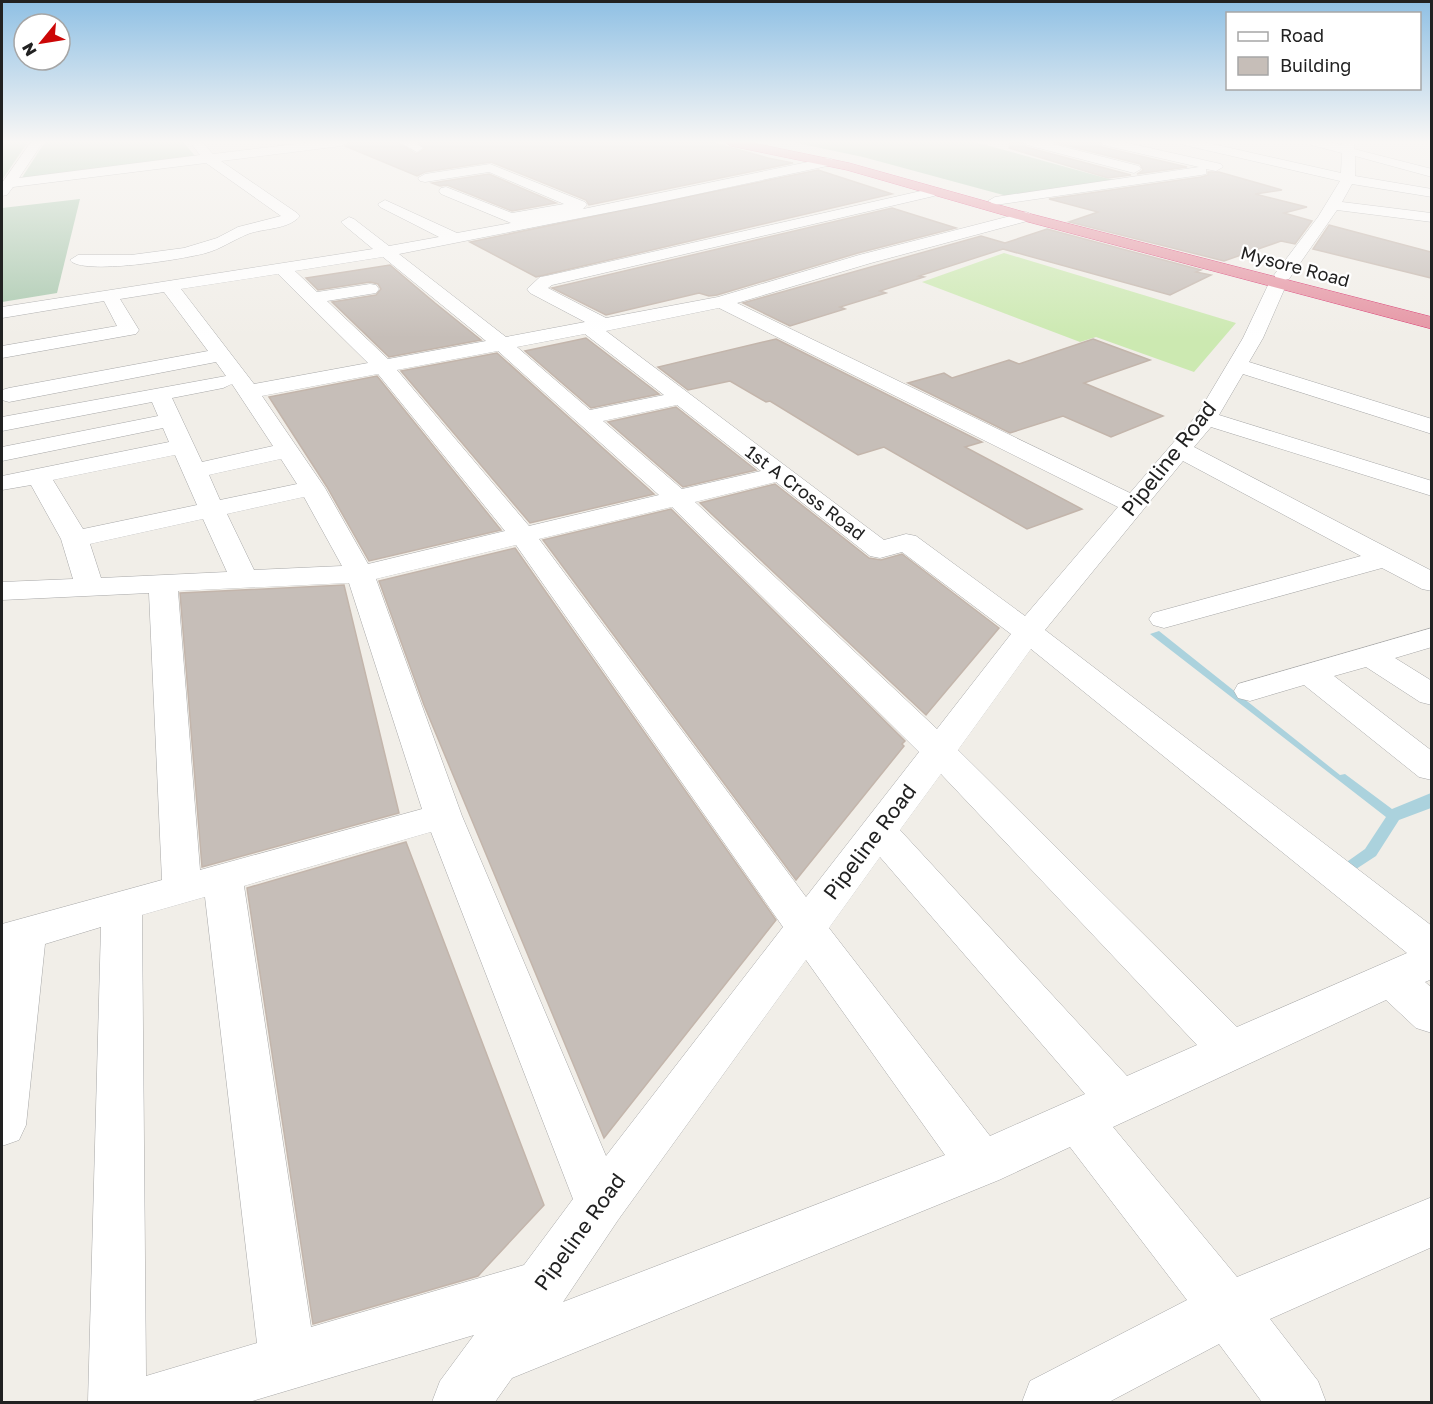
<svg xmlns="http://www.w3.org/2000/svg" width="1433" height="1404" font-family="'Golos Text',sans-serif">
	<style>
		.grass { fill: #cce9b1 }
		.cemetery { fill: #aac9af }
		.water { fill: #abd2dd }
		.building { fill: #c6beb8; stroke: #c3b5ab; stroke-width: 1.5 }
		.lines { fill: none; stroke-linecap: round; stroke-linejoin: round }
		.minor-casing { stroke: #a8a8a8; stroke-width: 1 }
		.highway-casing { stroke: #d62e68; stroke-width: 1 }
		.minor { fill: #fff; fill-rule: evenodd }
		.highway { fill: #e594a3; fill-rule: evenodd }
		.labels { text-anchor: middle; stroke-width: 4.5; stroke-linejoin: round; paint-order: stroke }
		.far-street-label { font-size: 18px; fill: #212121; stroke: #fff }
		.street-label { font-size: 21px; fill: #212121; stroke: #fff }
	</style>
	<rect width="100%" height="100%" fill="#f1eee8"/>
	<!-- grass -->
	<path class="grass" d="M1004,253L1236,323L1194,372L1096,337L1080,342L922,282Z"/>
	<!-- cemetery -->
	<g class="cemetery">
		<path d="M2,142H28L2,180Z"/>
		<path d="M45,142H183L196,157L21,179Z"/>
		<path d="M792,142H975L1113,180L1007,196L863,157Z"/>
		<path d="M80,199L57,293L2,302V208Z"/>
	</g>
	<!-- water -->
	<path class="water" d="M1159,631L1340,775L1345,774L1392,809L1431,793V808L1399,820L1376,856L1350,873L1341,866L1365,849L1386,817L1150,634Z"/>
	<!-- building -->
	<g class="building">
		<path d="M349,142H397L416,154L425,149L418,142H711L768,158L793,163L589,205L586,200L491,162L425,172L417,176L345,146Z"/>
		<path d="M1010,142H1023L1026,147L1131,175L1108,178L1009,148Z"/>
		<path d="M1053,142H1099L1102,147L1187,167L1137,174L1143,170L1140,164Z"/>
		<path d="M818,170L892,194L536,277L470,242Z"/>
		<path d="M1208,172H1219L1282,190L1255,194L1307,207L1284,213L1312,221L1295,244L1281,241L1224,261L1069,222L1098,212L1049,199L1201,177L1208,175Z"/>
		<path d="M489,174L556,203L512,211L447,185L440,186L432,183Z"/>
		<path d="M892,208L956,228L858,253L717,295L709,296L699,293L606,315L552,288Z"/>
		<path d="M1329,225L1431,252V278L1313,249Z"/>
		<path d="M1047,229L1201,270L1196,272L1211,275L1170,295L1003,249L919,276L924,277L880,291L886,293L840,307L845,309L790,326L743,303L981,236L1005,243Z"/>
		<path d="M390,265L435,303L481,340L389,357L332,302L376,295L381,289L378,284L370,282L318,290L306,278Z"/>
		<path d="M586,338L659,394L591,408L525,351Z"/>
		<path d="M776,339L982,442L965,447L1082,509L1027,529L884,447L858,455L770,401L766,402L730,381L688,390L658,367Z"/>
		<path d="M1093,339L1150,360L1084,383L1163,416L1111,437L1063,416L1010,433L908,383L944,373L952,378L1009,360L1019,364Z"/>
		<path d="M497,353L654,494L530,523L401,371Z"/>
		<path d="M377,376L501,530L369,561L327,487L269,397Z"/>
		<path d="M676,407L756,470L683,487L608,422Z"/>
		<path d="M775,484L869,558L881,560L902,554L999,628L926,715L700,503Z"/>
		<path d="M671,509L905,741L902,744L904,746L796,880L543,540Z"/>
		<path d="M515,548L776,920L604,1138L424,705L379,581Z"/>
		<path d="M344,585L399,813L202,867L180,593Z"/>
		<path d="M406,842L544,1205L478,1276L313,1324L247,888Z"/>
	</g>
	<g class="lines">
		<defs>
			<g id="minor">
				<path d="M31,142H43L19,178L200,155L190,142H202L213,154L312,142H347L341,146L221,161L297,213L300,216C288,230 264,228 248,234C233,240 221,249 206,253C185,259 81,276 70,260L78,255H131L184,248L217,238L238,227L281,216L206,163L13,187L7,195L2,196V183Z"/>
				<path d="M399,142H414L423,148L417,152Z"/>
				<path d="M1025,142H1045L1139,166L1141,169L1134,173L1027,145Z"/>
				<path d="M1101,142H1123L1221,164L1223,167L1216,171L1206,169V174L1201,175L995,205L988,201L995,197L1199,167L1103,145Z"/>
				<path d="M1182,142H1204L1341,173L1342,153L1311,145L1309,142H1329L1342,145V142H1354V149L1432,169V177L1355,156V176L1432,189V197L1352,184L1342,202L1431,213L1432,222L1337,210L1289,279L1285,280L1287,283L1263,338L1249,362L1432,419V434L1243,374L1219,415L1432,481V496L1211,427L1194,447L1432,571V591L1422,589L1382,568L1175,625L1164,628L1153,625L1149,619L1153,613L1361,556L1183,461L1045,630L1432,926V979L1425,982L1432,988V1033L1416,1028L1386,1000L1113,1127L1237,1277L1432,1197V1247L1270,1319L1318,1381L1326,1402H1262L1219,1344L1109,1402H1022L1030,1381L1187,1300L1070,1147L999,1180L512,1378L495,1402H432L440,1381L474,1335L249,1402H88L101,927L45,944L26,1125L19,1140L2,1146V924L162,880L149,593L2,600V582L73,579L61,539L31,485L2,490V476L169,442L163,428L2,461V447L158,416L152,402L2,431V417L226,376L216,362L9,402L2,400V390L9,388L208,351L164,292L120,299L139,330L136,334L2,358V346L117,326L104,301L2,318V307L373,249L344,225L341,222L349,217L354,219L389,246L439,237L380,207L378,204L385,200L457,233L511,223L441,194L439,191L441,188L446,187L512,213L564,204L489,172L425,182L420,181L418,178L425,174L490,164L585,202L587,205L583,209L827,158L832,159L834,162L832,165L651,204L399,254L506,337L585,322L530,293L527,289L540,277L546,276L934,188L941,192L934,196L552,285L548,288L606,318L718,297L859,255L1026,212L1031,214L1034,217L1031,220L871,263L737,303L1130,493L1197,415L1243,338L1269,283L1276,278L1274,275L1318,217L1340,181L1184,145ZM383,257L486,341L388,359L327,301L376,293L379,289L376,285L370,284L317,292L295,271ZM278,274L368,363L254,384L181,289ZM719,308L1118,507L1025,616L916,536L906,534L884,540L606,331ZM585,334L664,395L590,410L517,347ZM498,351L659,495L529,526L397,370ZM378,374L505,531L368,564L325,488L262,396ZM232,384L273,446L202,462L172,398L223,388ZM677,405L761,471L682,489L603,421ZM175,455L197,505L83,529L53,480ZM281,459L297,484L220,500L209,475ZM776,482L870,556L880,558L902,552L1011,634L937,729L695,502ZM304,497L342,566L254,570L227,514ZM672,507L919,752L806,897L539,539ZM203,519L227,572L101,578L90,544ZM516,545L783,927L606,1156L462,816L376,579ZM349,583L422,809L200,870L178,591ZM1031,649L1407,953L1237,1027L958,750ZM941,774L1197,1045L1127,1076L900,830ZM431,832L573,1199L524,1265L311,1327L244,886ZM880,857L1085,1094L990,1136L829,928ZM205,897L257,1343L146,1376L142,915ZM806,960L945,1155L563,1302L618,1220Z"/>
				<path d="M1432,628V647L1395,658L1432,681V705L1420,702L1366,667L1334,676L1432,751V780L1419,777L1304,685L1250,701L1238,698L1234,691L1238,684Z"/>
			</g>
			<path id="highway" d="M725,142H748L849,163L1031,214L1432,317V329L1021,220L847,170L731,146Z"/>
		</defs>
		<!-- minor casing -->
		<use href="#minor" class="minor-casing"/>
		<!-- highway casing -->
		<use href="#highway" class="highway-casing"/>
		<!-- minor -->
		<use href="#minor" class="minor"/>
		<!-- highway -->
		<use href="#highway" class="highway"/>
	</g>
	<!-- sky -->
	<linearGradient id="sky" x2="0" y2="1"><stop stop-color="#8fc0e4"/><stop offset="0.42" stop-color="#f9f7f5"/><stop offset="1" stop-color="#f9f7f5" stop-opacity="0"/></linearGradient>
	<rect width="1433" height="338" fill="url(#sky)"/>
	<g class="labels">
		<!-- far-street labels -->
		<g class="far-street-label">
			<text transform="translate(1295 267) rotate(15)" y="6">Mysore Road</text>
			<text transform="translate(805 493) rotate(37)" y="6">1st A Cross Road</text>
		</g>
		<!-- street labels -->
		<g class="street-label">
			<text transform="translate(1169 459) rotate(-52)" y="7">Pipeline Road</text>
			<text transform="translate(870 842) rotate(-53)" y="7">Pipeline Road</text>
			<text transform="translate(580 1232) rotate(-54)" y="7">Pipeline Road</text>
		</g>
	</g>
	<!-- border -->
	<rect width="1433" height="1404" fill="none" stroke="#212121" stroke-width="6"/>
	<!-- legend -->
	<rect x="1226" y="12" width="195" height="78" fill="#ffffff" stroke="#a6a6a6" stroke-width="1.5"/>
	<rect x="1238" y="32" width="30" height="9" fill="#ffffff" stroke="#a6a6a6" stroke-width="1.5"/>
	<text x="1280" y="42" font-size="18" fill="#212121">Road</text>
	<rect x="1238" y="57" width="30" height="18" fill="#c6beb8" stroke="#a6a6a6" stroke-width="1.5"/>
	<text x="1280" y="72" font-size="18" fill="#212121">Building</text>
	<!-- north arrow -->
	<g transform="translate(42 42) rotate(240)"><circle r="28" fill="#ffffff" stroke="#a6a6a6" stroke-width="1.5"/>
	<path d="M0-4.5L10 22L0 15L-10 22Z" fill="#cc0707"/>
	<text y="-9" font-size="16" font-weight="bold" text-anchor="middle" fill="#212121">N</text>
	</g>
</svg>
